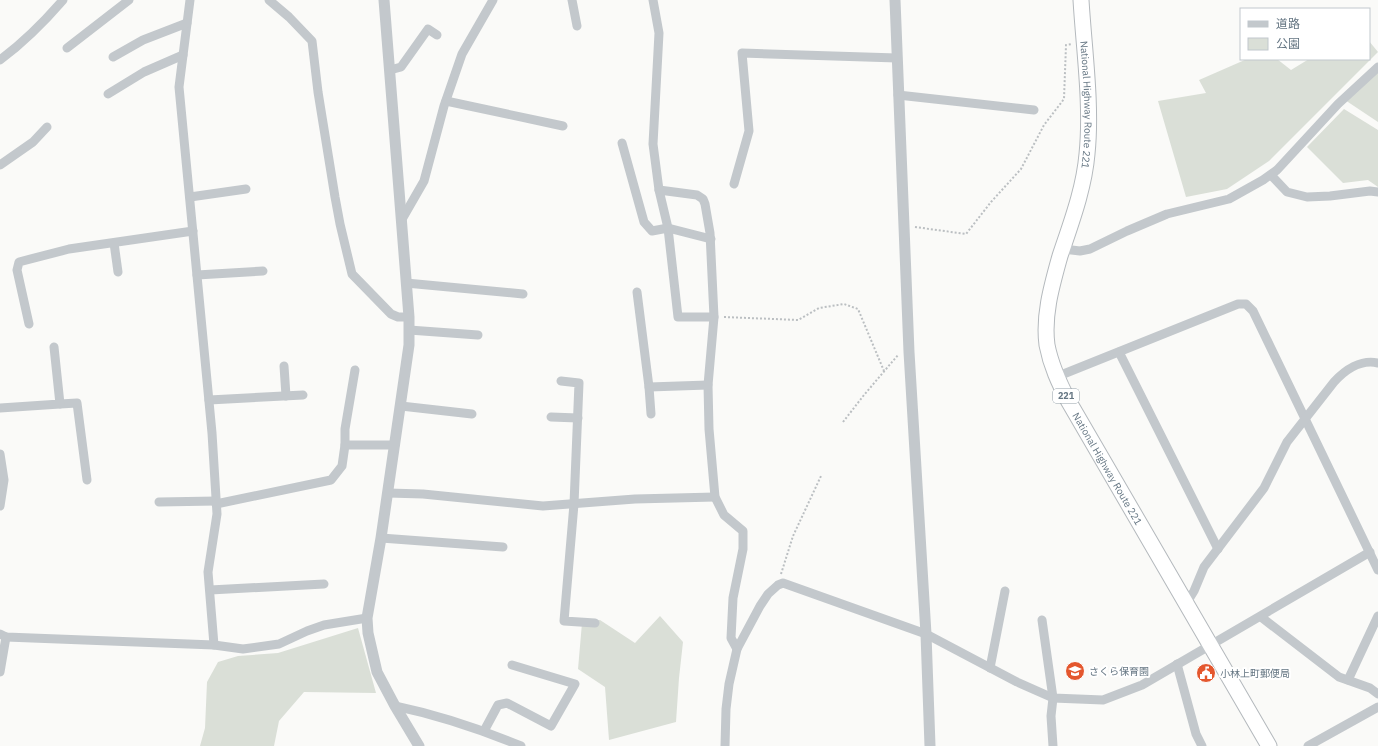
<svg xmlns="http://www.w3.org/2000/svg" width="1378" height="746" font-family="'IBM Plex Sans','Noto Sans JP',sans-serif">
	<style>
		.green { fill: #dadfd7 }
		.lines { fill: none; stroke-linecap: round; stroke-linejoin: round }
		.trunk-casing { stroke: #b4b9bd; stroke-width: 17 }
		.path { stroke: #bbbfc2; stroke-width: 2; stroke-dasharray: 2 2; stroke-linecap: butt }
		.minor { stroke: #c3c8cc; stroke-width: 9 }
		.tertiary { stroke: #c3c8cc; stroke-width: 11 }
		.trunk { stroke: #fff; stroke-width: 15 }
		.labels { text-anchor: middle; stroke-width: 4; stroke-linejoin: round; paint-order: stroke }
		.shield { fill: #fff; stroke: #939fa8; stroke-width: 1 }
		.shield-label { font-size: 9px; font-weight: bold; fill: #657683 }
		.street-label { font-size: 10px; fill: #657683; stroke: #fff }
		.poi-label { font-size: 10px; fill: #657683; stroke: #fff; text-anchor: start }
	</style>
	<rect width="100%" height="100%" fill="#fafaf8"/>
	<!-- green -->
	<g class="green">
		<path d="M1369,41L1378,52L1269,161L1227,189L1186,197L1158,101L1206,93L1199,80L1247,59H1277L1291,70L1309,59H1369Z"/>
		<path d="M1378,71V122L1345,100Z"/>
		<path d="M1344,109L1378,130V187L1368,180L1343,183L1307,147Z"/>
		<path d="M660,616L683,642L679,678L676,722L609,740L605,687L578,669L582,623L600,620L635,643Z"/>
		<path d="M358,628L376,693L304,692L279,721L274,746H200L205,728L207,682L218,662L238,656L278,653Z"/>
	</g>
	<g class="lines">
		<defs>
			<g id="trunk">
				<path id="s1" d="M1081,0C1084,50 1092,105 1087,154C1084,189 1071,223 1060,256C1052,285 1043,315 1047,345C1051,366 1059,383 1069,402L1269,746"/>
			</g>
		</defs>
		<!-- trunk casing -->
		<use href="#trunk" class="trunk-casing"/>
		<!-- path -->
		<g class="path">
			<path d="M915,227L966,234L991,202L1021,169L1044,125L1064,99L1066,45L1072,44"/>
			<path d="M724,317L798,320L819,308L844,304L858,309L884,371"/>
			<path d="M843,422L864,395L898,355"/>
			<path d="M781,574L793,536L821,476"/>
		</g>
		<!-- minor -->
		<g class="minor">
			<path d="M190,0L179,87L212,433L217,514L208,572L214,645"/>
			<path d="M269,0L289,17L312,41L318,92L335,197L340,224L352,274L391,314L398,317H409"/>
			<path d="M572,0L577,26"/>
			<path d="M653,0L659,33L653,144L659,190L697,195L703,199L705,204L710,233L714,317L708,385L709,429L715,497L724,515L743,531V549L733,598L731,638L737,649"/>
			<path d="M67,48L129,0"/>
			<path d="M113,57L143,40L187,23"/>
			<path d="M0,60C24,42 44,22 63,0"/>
			<path d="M390,70L401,67L428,29L437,35"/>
			<path d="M108,94L144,72L183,55"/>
			<path d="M898,95L1034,110"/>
			<path d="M446,101L563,126"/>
			<path d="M622,143L644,222L652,231L668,228L711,239"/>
			<path d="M0,165L33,142L47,127"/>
			<path d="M1271,175L1287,192L1307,197L1330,196L1370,191L1378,192"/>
			<path d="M734,184L749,131L742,53L897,58"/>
			<path d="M659,190L668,228L678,317H714"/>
			<path d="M190,197L246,189"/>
			<path d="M401,221L424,181L444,106L462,54L493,0"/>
			<path d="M114,243L118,272"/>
			<path d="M1063,249L1080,251L1090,249L1127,231L1167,214L1229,199L1263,180L1277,170L1338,104L1378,67"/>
			<path d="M197,275L263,271"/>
			<path d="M406,283L523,294"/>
			<path d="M637,292L649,387L708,385"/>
			<path d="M29,324L17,270L19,262L69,249L193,231"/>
			<path d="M409,330L478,335"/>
			<path d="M1119,352L1218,549"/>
			<path d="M284,366L286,396"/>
			<path d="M1056,377L1238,304H1246L1253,311L1378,570"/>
			<path d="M561,381L579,383L574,504L564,621L595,623"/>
			<path d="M649,387L651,414"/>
			<path d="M209,400L303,395"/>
			<path d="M60,404L77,403L87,480"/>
			<path d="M401,406L472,414"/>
			<path d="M0,408L60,404L54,347"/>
			<path d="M551,417L578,418"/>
			<path d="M345,445V429L355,370"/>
			<path d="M0,454L4,480L0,506"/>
			<path d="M388,493L423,494L543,506L635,499L715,497"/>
			<path d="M159,502L216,501"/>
			<path d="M216,504L331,480L342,466L345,445H395"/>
			<path d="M381,538L503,547"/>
			<path d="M210,590L324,584"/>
			<path d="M1186,604L1194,591L1204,567L1264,488L1287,442L1334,382C1345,370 1361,359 1378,363"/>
			<path d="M1261,617L1339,677L1370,688L1378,694"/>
			<path d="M1042,620L1053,698L1051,716L1053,746"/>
			<path d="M0,634L6,637L214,645L243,649L279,644L307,631L324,625L367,618"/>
			<path d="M1177,664L1196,734L1202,746"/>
			<path d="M990,668L1005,591"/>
			<path d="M0,672L6,637"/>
			<path d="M1348,680L1378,616"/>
			<path d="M395,706C438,715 480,729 521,746"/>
			<path d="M484,731L498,705L507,703L551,726L575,684L512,665"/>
			<path d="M725,746L726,709L729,684L737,649L760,606L768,594L778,585L783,583L926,634L1017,682L1053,698L1103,700L1142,685L1370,552"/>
			<path d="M1308,746L1378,707"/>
		</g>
		<!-- tertiary -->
		<g class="tertiary">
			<path d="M384,0L409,317V345L381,538L367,618L368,633L377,672L395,706L419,746"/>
			<path d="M895,0L909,352L926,634L930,746"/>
		</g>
		<!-- trunk -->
		<use href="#trunk" class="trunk"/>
	</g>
	<!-- icons -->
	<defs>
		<symbol id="school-disc" viewBox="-11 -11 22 22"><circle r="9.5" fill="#e4572e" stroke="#fff"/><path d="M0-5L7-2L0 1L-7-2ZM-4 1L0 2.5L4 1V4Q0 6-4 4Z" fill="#fff"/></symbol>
		<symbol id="civic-disc" viewBox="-11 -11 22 22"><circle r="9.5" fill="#e4572e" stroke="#fff"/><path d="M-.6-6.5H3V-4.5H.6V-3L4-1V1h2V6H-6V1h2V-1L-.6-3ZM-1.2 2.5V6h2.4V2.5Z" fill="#fff"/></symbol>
	</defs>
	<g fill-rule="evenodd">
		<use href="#school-disc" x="1064" y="660" width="22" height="22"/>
		<use href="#civic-disc" x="1195" y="662" width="22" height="22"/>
	</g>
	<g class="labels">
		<!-- shield labels -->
		<rect class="shield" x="1053" y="389" width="26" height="14" rx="3"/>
		<g class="shield-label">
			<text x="1066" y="399">221</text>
		</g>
		<!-- street labels -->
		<g class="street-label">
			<text dy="4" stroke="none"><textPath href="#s1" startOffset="105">National Highway Route 221</textPath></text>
			<text dy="4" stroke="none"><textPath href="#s1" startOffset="489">National Highway Route 221</textPath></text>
		</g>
		<!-- poi labels -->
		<g class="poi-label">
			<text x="1089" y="675">さくら保育園</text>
			<text x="1220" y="677">小林上町郵便局</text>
		</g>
	</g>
	<!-- legend -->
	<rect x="1240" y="8" width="130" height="52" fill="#ffffff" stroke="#c1c8cd"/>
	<rect x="1248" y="21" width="20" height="6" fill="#c3c8cc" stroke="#c1c8cd"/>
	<text x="1276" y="28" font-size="12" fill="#657683">道路</text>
	<rect x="1248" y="38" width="20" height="12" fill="#dadfd7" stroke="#c1c8cd"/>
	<text x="1276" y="48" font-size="12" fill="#657683">公園</text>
</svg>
